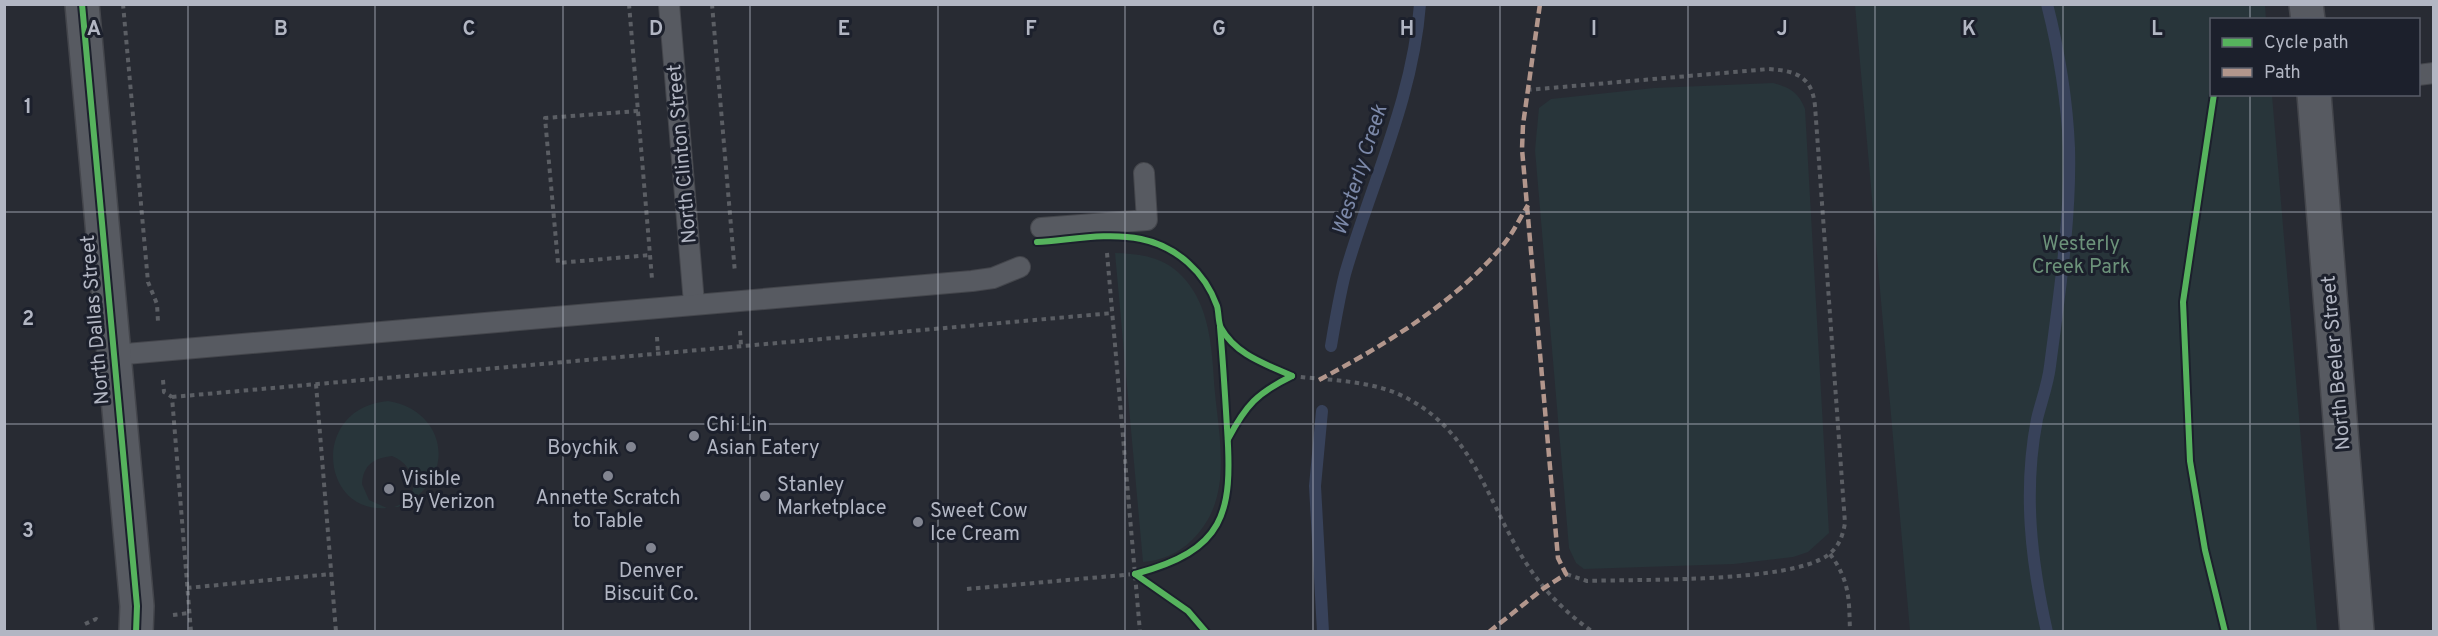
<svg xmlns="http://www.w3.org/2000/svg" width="2438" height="636" font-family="Overpass,sans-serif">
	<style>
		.green { fill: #28353a }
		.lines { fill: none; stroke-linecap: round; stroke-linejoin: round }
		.stream { stroke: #38425a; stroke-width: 12 }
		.service-casing { stroke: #44464c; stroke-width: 22 }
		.minor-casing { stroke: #44464c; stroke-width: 36 }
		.tertiary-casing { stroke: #44464c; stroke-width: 36 }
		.path { stroke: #5b5e64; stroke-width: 4; stroke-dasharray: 4.5 4.5; stroke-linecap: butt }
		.service { stroke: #575a61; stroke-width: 20 }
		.minor { stroke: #575a61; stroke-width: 33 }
		.tertiary { stroke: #575a61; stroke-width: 33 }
		.quiet { stroke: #b2968c; stroke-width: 4.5; stroke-dasharray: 9 4.5; stroke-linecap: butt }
		.cycleway-casing { stroke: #1c202c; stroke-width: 10 }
		.cycleway { stroke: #56b35d; stroke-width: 6 }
		.grid { fill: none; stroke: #b2b6c3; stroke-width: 1.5; stroke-opacity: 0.55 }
		.poi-dot { fill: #828591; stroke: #1c202c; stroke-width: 2 }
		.labels { text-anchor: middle; stroke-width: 6; stroke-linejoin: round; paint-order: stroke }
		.street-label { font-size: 20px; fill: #b2b6c3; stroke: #1c202c }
		.park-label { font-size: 20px; fill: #6c927a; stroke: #1c202c }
		.poi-label { font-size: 20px; fill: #b2b6c3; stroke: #1c202c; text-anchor: start }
		.water-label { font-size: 21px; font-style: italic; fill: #7c89a9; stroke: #1c202c }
		.grid-label { font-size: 20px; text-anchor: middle; font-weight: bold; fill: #b2b6c3; stroke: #1c202c; stroke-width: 6; stroke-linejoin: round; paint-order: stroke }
	</style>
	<rect width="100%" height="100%" fill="#282b33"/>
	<!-- green -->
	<g class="green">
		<path d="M1855,5H2265L2266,19L2212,20V94L2272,95L2317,631H1910Z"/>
		<path d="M1773,83C1791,88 1798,92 1805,109L1829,533L1808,552L1793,557L1734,564L1584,569L1576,563L1569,548L1535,150L1539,108L1551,99L1654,88Z"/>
		<path d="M1115,253C1145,254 1169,258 1188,283C1212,314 1212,356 1215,393C1220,444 1233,500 1192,540C1179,553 1161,561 1143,562Z"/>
		<path d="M388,401C450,411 457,484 398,507H394C423,498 417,466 392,456C374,458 363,465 362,484L369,500L387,508C320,514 310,408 388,401Z"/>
	</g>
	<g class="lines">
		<!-- stream -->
		<g class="stream">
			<path d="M2047,4C2059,51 2067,100 2069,148C2071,219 2059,296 2050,366C2048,384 2041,402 2037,419C2023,491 2031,561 2047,632"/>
			<path d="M1331,346C1335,322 1339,298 1345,274C1371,184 1413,99 1420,4"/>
			<path d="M1322,411L1315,486L1323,632"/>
		</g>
		<defs>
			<g id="service">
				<path d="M669,4L694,303"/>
				<path d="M2418,75L2434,73"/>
				<path d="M1041,228L1147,220L1144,173"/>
				<path d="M114,355L972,281L993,278L1020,267"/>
			</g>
			<path id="minor" d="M82,4L137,606L136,632"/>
			<g id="tertiary">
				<path d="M2306,4L2308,20"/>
				<path d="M2314,94L2357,632"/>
			</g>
		</defs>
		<!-- service casing -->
		<use href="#service" class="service-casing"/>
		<!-- minor casing -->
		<use href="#minor" class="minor-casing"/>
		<!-- tertiary casing -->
		<use href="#tertiary" class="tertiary-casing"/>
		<!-- path -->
		<g class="path">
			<path d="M123,4L148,282L157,304L158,322"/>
			<path d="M629,4L652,279"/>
			<path d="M712,4L735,273"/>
			<path d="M1527,90L1769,69C1796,71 1812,76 1815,106L1845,523C1843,535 1839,547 1828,555C1790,583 1640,579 1587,581L1566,574"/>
			<path d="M638,111L545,118L558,263L650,255"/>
			<path d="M1107,253L1140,632"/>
			<path d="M740,331L741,346"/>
			<path d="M657,337L658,353"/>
			<path d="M1292,376C1325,380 1364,380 1396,393C1473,426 1485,499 1526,563C1544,591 1566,613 1593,632"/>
			<path d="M163,380L164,392L172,397L191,632"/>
			<path d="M316,384L336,632"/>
			<path d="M172,397L1113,313"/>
			<path d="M1830,554C1850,581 1849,599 1850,632"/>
			<path d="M187,588L331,574"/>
			<path d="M967,589L1135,574"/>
			<path d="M173,615L189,613"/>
			<path d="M85,624L96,619L99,621"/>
		</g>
		<!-- service -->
		<use href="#service" class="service"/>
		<!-- minor -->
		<use href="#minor" class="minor"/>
		<!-- tertiary -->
		<use href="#tertiary" class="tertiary"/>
		<!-- quiet -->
		<g class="quiet">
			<path d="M1319,380C1386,344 1455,303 1504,244C1513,233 1520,218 1528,205"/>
			<path d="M1489,632L1544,588L1566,574L1558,558L1522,149L1523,125L1540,4"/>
		</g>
		<defs>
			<g id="cycleway">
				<path d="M82,4L137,606L136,632"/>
				<path d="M2214,94L2183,302L2190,461L2205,550L2225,632"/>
				<path d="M1037,242C1070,240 1108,232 1141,239C1176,246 1205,272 1217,306C1219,313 1218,322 1221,328C1236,355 1266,364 1292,376"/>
				<path d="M1228,439C1246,405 1257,393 1292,376"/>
				<path d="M1135,574C1225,550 1233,514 1227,428C1225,394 1223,361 1220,327"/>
				<path d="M1135,574L1188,611L1206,632"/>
			</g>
		</defs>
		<!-- cycleway casing -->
		<use href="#cycleway" class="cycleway-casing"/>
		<!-- cycleway -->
		<use href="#cycleway" class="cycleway"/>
	</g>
	<!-- grid -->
	<path class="grid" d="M188,4V632M375,4V632M563,4V632M750,4V632M938,4V632M1125,4V632M1313,4V632M1500,4V632M1688,4V632M1875,4V632M2063,4V632M2250,4V20M2250,94V632M4,212H2434M4,424H2434"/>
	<!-- markers -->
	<g class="poi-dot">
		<circle cx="694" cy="436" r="6"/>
		<circle cx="631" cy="447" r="6"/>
		<circle cx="608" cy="476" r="6"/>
		<circle cx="389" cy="489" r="6"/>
		<circle cx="765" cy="496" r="6"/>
		<circle cx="918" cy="522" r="6"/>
		<circle cx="651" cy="548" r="6"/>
	</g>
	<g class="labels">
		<!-- street labels -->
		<g class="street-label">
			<text transform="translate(681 154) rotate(-95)" y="7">North Clinton Street</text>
			<text transform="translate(94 320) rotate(-95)" y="7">North Dallas Street</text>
			<text transform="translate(2335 363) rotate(-95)" y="7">North Beeler Street</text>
		</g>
		<!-- park labels -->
		<g class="park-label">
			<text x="2081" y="250">Westerly<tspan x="2081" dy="23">Creek Park</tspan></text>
		</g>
		<!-- poi labels -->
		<g class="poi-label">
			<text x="706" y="431">Chi Lin<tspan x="706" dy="23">Asian Eatery</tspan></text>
			<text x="619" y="454" text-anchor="end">Boychik</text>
			<text x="401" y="485">Visible<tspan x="401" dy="23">By Verizon</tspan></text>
			<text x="777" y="491">Stanley<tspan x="777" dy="23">Marketplace</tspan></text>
			<text x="608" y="504" text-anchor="middle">Annette Scratch<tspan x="608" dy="23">to Table</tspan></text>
			<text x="930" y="517">Sweet Cow<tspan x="930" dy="23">Ice Cream</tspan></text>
			<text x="651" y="577" text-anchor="middle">Denver<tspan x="651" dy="23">Biscuit Co.</tspan></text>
		</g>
		<!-- water labels -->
		<g class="water-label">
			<text transform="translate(1359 170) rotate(-72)" y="7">Westerly Creek</text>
		</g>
	</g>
	<g class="grid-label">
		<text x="94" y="35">A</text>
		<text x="281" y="35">B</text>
		<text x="469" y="35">C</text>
		<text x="656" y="35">D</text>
		<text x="844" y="35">E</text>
		<text x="1031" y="35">F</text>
		<text x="1219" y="35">G</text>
		<text x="1407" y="35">H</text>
		<text x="1594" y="35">I</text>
		<text x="1782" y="35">J</text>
		<text x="1969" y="35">K</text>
		<text x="2157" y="35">L</text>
		<text x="28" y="113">1</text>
		<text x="28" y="325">2</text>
		<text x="28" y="537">3</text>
	</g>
	<!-- border -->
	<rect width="2438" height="636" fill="none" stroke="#b2b6c3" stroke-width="12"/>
	<!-- legend -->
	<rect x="2210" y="18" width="210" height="78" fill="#1c202c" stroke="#585c68" stroke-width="1.5"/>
	<rect x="2222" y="38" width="30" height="9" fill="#56b35d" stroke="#585c68" stroke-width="1.5"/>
	<text x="2264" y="48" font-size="18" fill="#b2b6c3">Cycle path</text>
	<rect x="2222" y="68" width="30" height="9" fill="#b2968c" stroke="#585c68" stroke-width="1.5"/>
	<text x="2264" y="78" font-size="18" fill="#b2b6c3">Path</text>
</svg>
